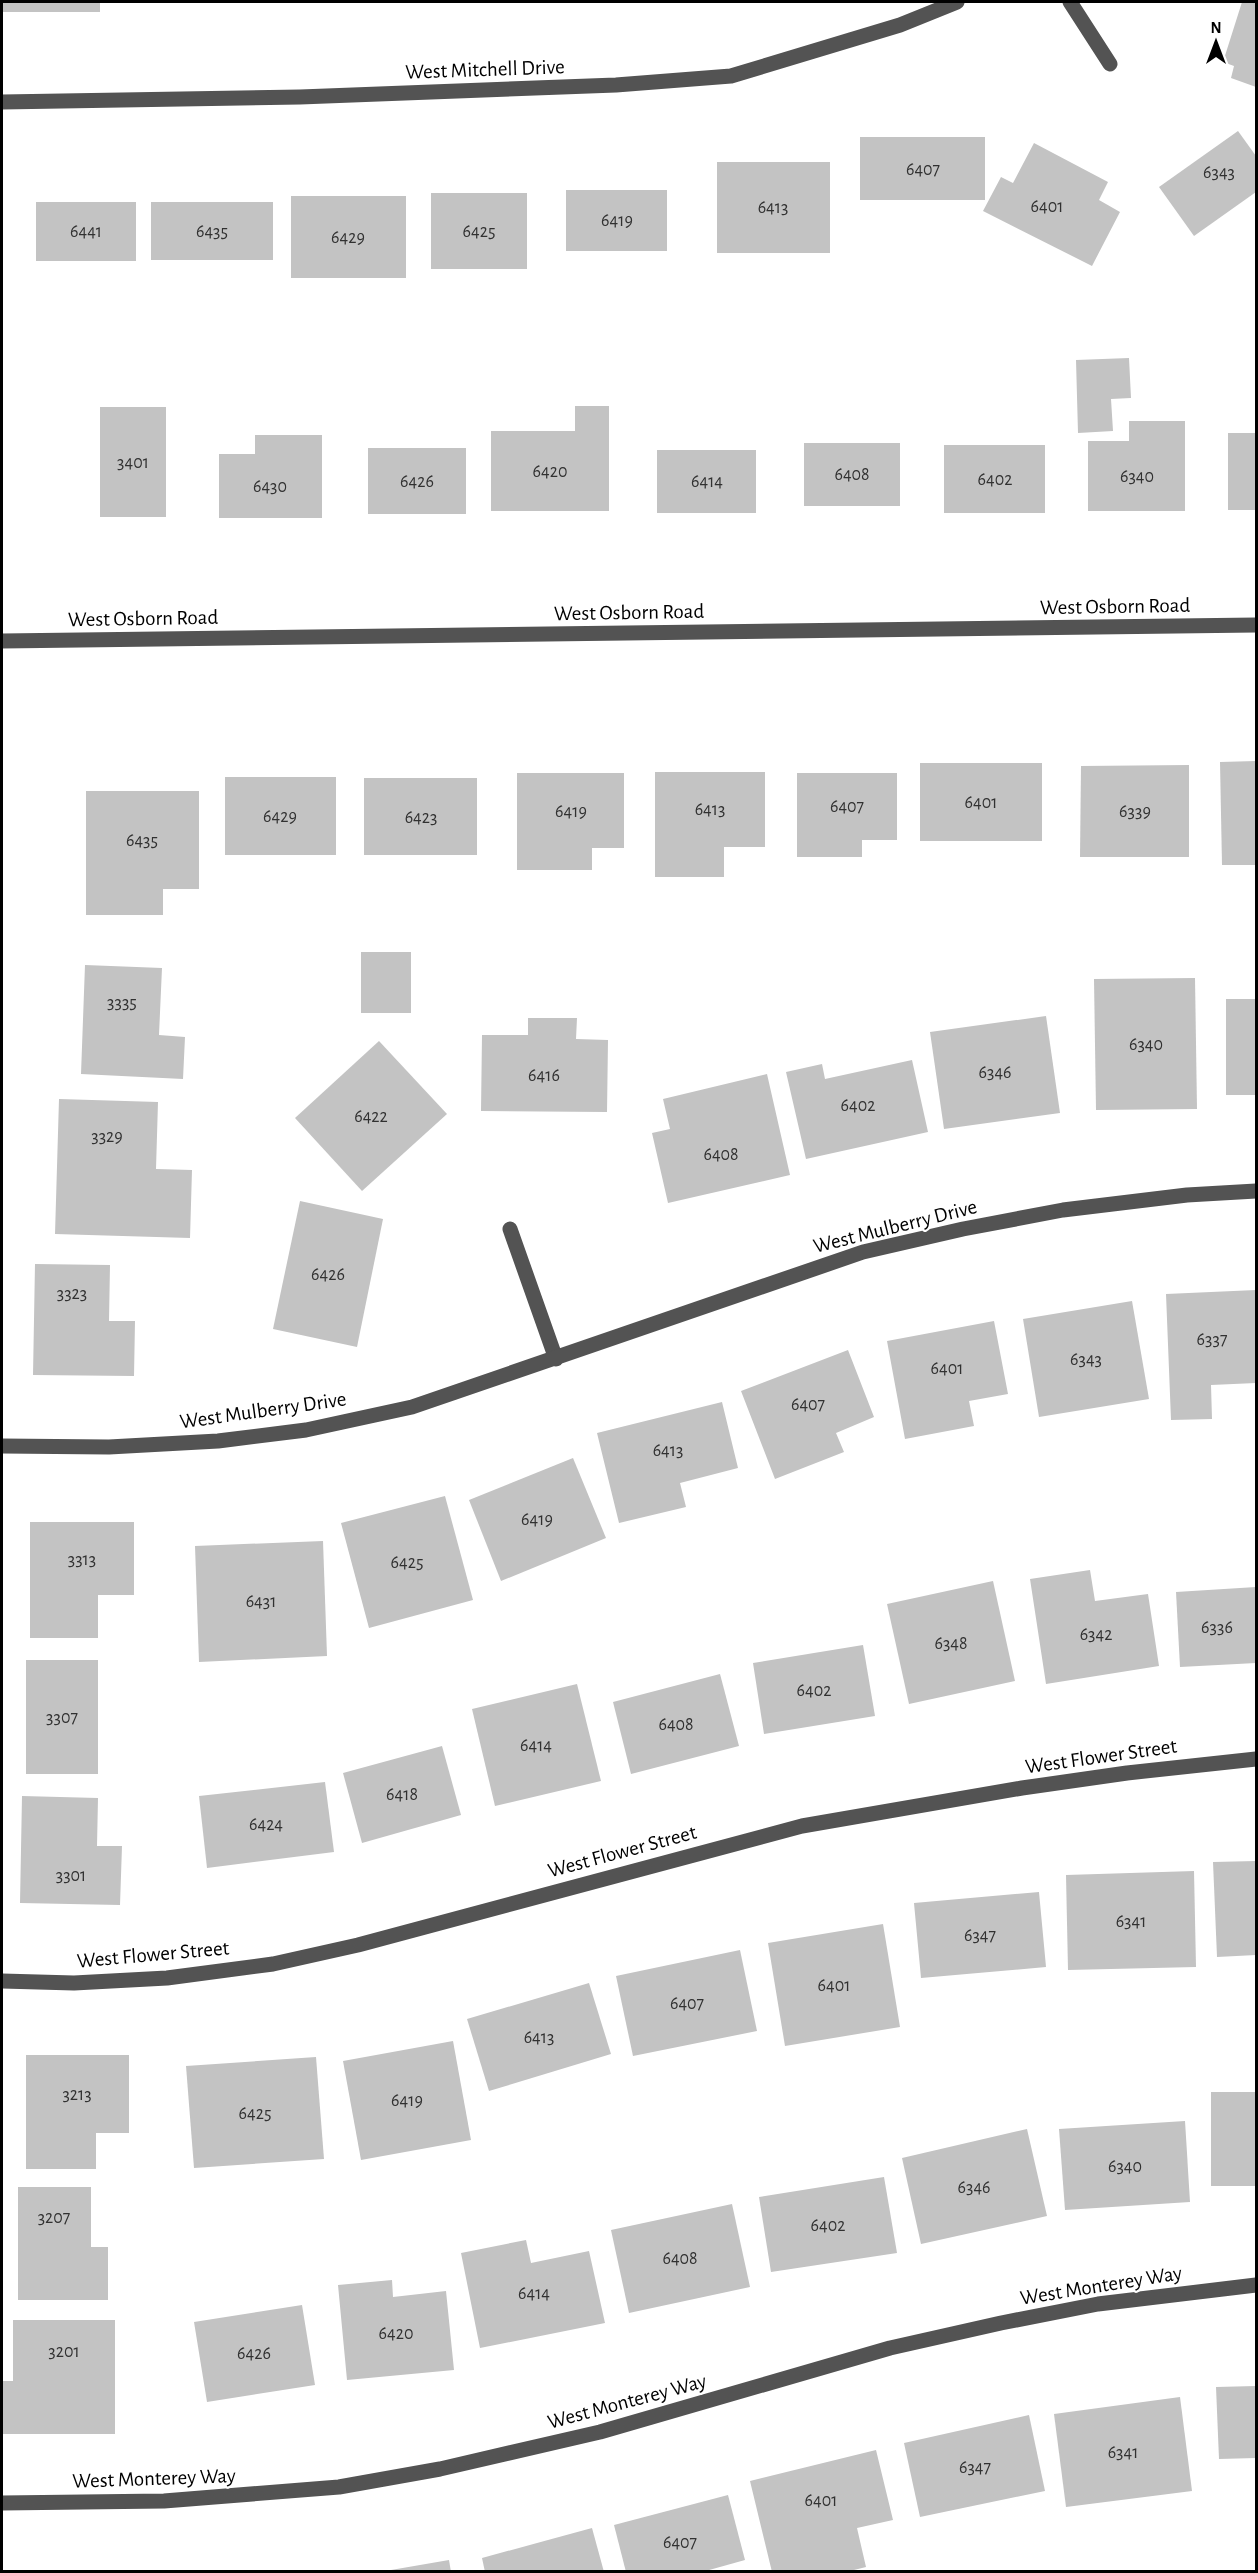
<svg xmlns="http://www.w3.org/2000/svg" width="1258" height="2573" font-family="'Alegreya Sans',sans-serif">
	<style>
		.building { fill: #c3c3c3 }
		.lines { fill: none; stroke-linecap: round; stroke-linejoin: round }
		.minor { stroke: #535353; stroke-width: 15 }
		.labels { text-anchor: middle; stroke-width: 4.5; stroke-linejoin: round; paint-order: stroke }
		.number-label { font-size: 18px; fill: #313131 }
		.street-label { font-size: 21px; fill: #000; stroke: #fff }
	</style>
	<rect width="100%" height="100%" fill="#fff"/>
	<!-- building -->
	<g class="building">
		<rect x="2" y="2" width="98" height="10"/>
		<path d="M1242,2H1256V87L1231,78L1234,66L1223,62Z"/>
		<path d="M1238,131L1256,156V192L1194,236L1159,187Z"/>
		<rect x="860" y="137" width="125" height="63"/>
		<path d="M1034,143L1108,182L1099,200L1120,212L1092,266L983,211L1001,177L1013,183Z"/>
		<rect x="717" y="162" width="113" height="91"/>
		<rect x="566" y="190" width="101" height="61"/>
		<rect x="431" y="193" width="96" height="76"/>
		<rect x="291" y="196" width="115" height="82"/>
		<rect x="36" y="202" width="100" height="59"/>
		<rect x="151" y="202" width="122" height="58"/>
		<path d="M1129,358L1131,398L1111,399L1113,431L1078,433L1076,360Z"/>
		<path d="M575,406H609V511H491V431H575Z"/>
		<rect x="100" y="407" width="66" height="110"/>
		<path d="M1129,421H1185V511H1088V441H1129Z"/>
		<rect x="1228" y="433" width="28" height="77"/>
		<path d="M255,435H322V518H219V454H255Z"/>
		<rect x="804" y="443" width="96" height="63"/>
		<rect x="944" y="445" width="101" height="68"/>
		<rect x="368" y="448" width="98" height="66"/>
		<rect x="657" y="450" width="99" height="63"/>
		<path d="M1256,761V865H1222L1220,762Z"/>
		<rect x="920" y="763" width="122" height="78"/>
		<path d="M1189,765V857H1080L1081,766Z"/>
		<path d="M655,772H765V847H724V877H655Z"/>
		<path d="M517,773H624V848H592V870H517Z"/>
		<path d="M797,773H897V840H862V857H797Z"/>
		<rect x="225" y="777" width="111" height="78"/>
		<rect x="364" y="778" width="113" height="77"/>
		<path d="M86,791H199V889H163V915H86Z"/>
		<rect x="361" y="952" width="50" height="61"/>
		<path d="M85,965L162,968L159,1035L185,1037L183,1079L81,1074Z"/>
		<path d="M1195,978L1197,1109L1096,1110L1094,979Z"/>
		<rect x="1226" y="999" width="30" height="96"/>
		<path d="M1046,1016L1060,1113L944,1129L930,1032Z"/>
		<path d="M528,1018H577L576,1039L608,1040L607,1112L481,1111L482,1035H528Z"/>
		<path d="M379,1041L447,1114L362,1191L295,1118Z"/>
		<path d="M912,1060L928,1132L806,1159L786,1072L822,1064L825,1079Z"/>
		<path d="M767,1074L790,1175L668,1203L652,1133L670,1129L663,1099Z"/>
		<path d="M59,1099L158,1102L156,1169L192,1170L190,1238L55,1234Z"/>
		<path d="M300,1201L383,1219L357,1347L273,1329Z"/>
		<path d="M35,1264L110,1265L109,1321H135L134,1376L33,1375Z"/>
		<path d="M1256,1290V1383L1211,1385L1212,1419L1171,1420L1166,1294Z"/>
		<path d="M1132,1301L1149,1399L1039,1417L1023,1319Z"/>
		<path d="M994,1321L1008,1394L969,1401L974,1426L905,1439L887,1341Z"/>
		<path d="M848,1350L874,1417L836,1433L844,1452L775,1479L741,1391Z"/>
		<path d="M722,1402L738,1468L680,1483L686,1507L619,1523L597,1433Z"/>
		<path d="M573,1458L606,1538L501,1581L469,1500Z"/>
		<path d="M445,1496L473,1600L369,1628L341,1523Z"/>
		<path d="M30,1522H134V1595H98V1638H30Z"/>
		<path d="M323,1541L327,1656L199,1662L195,1546Z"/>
		<path d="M1090,1570L1095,1601L1148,1594L1159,1666L1046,1684L1030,1579Z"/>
		<path d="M993,1581L1015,1681L909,1704L887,1604Z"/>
		<path d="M1256,1587V1663L1180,1667L1176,1592Z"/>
		<path d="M863,1645L875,1716L764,1734L753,1663Z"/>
		<rect x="26" y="1660" width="72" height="114"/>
		<path d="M720,1674L739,1746L631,1774L613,1702Z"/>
		<path d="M577,1684L601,1781L495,1806L472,1709Z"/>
		<path d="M442,1746L461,1815L362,1843L343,1773Z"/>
		<path d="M325,1782L334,1852L207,1868L199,1796Z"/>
		<path d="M22,1796L98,1798L97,1846H122L120,1905L20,1903Z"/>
		<path d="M1256,1861V1955L1217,1957L1213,1862Z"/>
		<path d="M1194,1871L1196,1967L1068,1970L1066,1875Z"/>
		<path d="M1039,1892L1046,1967L921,1978L914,1903Z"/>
		<path d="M883,1924L900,2027L785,2046L768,1943Z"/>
		<path d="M740,1950L757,2031L633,2056L616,1976Z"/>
		<path d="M589,1983L611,2054L489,2091L467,2019Z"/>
		<path d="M453,2041L471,2140L361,2160L343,2061Z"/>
		<path d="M26,2055H129V2133H96V2169H26Z"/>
		<path d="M316,2057L324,2159L194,2168L186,2066Z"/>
		<rect x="1211" y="2092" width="45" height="94"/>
		<path d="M1185,2121L1190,2202L1065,2210L1059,2129Z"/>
		<path d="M1027,2129L1047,2216L921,2244L902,2158Z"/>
		<path d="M884,2177L897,2253L771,2272L759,2197Z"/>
		<path d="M18,2187H91V2247H108V2300H18Z"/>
		<path d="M732,2204L750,2287L629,2313L611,2230Z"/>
		<path d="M526,2240L531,2263L589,2251L605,2323L480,2348L461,2253Z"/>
		<path d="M392,2280L393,2297L446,2291L454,2370L347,2380L338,2285Z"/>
		<path d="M302,2305L315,2385L207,2402L194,2322Z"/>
		<path d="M13,2320H115V2434H2V2381H13Z"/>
		<path d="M1256,2386V2458L1219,2459L1216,2387Z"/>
		<path d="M1180,2397L1192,2491L1066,2507L1054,2414Z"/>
		<path d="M1029,2415L1045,2491L920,2517L904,2443Z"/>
		<path d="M876,2450L893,2520L857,2528L866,2567L846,2572H772L750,2481Z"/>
		<path d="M728,2495L745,2560L702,2572H626L614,2525Z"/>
		<path d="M592,2528L604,2572H485L482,2558Z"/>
		<path d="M449,2560L451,2572H392L391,2570Z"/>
	</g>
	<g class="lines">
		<!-- minor -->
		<g class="minor">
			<path d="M1070,2L1110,64"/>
			<path d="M2,102L300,97L616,85L731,76L900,25L957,2"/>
			<path d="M2,641L1256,625"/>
			<path d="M510,1229L556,1359"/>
			<path d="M2,1446L109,1447L218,1441L306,1430L412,1407L863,1252L963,1229L1063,1210L1187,1195L1256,1191"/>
			<path d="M2,1981L74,1983L167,1978L273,1964L358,1945L802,1826L1022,1788L1127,1773L1256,1759"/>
			<path d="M2,2503L164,2501L339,2487L440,2469L600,2432L890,2348L1001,2323L1098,2304L1256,2285"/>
		</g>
	</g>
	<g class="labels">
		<!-- number labels -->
		<g class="number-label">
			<text x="923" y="175">6407</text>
			<text x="1219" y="178">6343</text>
			<text x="1047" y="212">6401</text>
			<text x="773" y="213">6413</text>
			<text x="617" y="226">6419</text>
			<text x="86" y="237">6441</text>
			<text x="212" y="237">6435</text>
			<text x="479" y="237">6425</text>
			<text x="348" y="243">6429</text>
			<text x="133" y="468">3401</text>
			<text x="550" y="477">6420</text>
			<text x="852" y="480">6408</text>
			<text x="1137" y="482">6340</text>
			<text x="995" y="485">6402</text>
			<text x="417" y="487">6426</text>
			<text x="707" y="487">6414</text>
			<text x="270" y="492">6430</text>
			<text x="981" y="808">6401</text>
			<text x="847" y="812">6407</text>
			<text x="710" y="815">6413</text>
			<text x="571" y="817">6419</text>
			<text x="1135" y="817">6339</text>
			<text x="280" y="822">6429</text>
			<text x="421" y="823">6423</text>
			<text x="142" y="846">6435</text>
			<text x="122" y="1008">3335</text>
			<text x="1146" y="1050">6340</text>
			<text x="995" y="1078">6346</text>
			<text x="544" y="1081">6416</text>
			<text x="858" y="1111">6402</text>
			<text x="371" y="1122">6422</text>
			<text x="107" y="1142">3329</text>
			<text x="721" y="1160">6408</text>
			<text x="328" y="1280">6426</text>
			<text x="72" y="1299">3323</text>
			<text x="1212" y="1345">6337</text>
			<text x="1086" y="1365">6343</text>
			<text x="947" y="1374">6401</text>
			<text x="808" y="1410">6407</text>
			<text x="668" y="1456">6413</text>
			<text x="537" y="1525">6419</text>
			<text x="82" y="1565">3313</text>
			<text x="407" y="1568">6425</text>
			<text x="261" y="1607">6431</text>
			<text x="1217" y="1633">6336</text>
			<text x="1096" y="1640">6342</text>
			<text x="951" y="1649">6348</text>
			<text x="814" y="1696">6402</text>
			<text x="62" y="1723">3307</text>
			<text x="676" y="1730">6408</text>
			<text x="536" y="1751">6414</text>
			<text x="402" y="1800">6418</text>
			<text x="266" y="1830">6424</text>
			<text x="71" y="1881">3301</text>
			<text x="1131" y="1927">6341</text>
			<text x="980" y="1941">6347</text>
			<text x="834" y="1991">6401</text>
			<text x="687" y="2009">6407</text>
			<text x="539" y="2043">6413</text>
			<text x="77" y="2100">3213</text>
			<text x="407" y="2106">6419</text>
			<text x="255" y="2119">6425</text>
			<text x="1125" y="2172">6340</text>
			<text x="974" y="2193">6346</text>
			<text x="54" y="2223">3207</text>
			<text x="828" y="2231">6402</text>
			<text x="680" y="2264">6408</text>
			<text x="534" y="2299">6414</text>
			<text x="396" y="2339">6420</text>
			<text x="64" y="2357">3201</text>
			<text x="254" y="2359">6426</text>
			<text x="1123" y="2458">6341</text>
			<text x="975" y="2473">6347</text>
			<text x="821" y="2506">6401</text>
			<text x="680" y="2548">6407</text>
		</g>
		<!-- street labels -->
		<g class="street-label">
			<text transform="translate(485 69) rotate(-2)" y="7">West Mitchell Drive</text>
			<text transform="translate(1115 606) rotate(-1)" y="7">West Osborn Road</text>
			<text transform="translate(629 612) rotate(-1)" y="7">West Osborn Road</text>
			<text transform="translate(143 618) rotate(-1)" y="7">West Osborn Road</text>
			<text transform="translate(895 1226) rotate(-14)" y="7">West Mulberry Drive</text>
			<text transform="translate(263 1410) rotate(-8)" y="7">West Mulberry Drive</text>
			<text transform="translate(1101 1756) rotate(-8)" y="7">West Flower Street</text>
			<text transform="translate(622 1851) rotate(-15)" y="7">West Flower Street</text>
			<text transform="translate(153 1954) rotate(-5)" y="7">West Flower Street</text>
			<text transform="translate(1101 2285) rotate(-9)" y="7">West Monterey Way</text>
			<text transform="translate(627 2401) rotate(-15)" y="7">West Monterey Way</text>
			<text transform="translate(154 2478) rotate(-2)" y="7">West Monterey Way</text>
		</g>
	</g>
	<!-- border -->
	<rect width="1258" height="2573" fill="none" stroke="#000000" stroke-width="6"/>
	<!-- north arrow -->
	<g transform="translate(1216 42)" stroke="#ffffff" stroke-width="4.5" paint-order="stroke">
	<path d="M0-4.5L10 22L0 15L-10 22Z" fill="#000000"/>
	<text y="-9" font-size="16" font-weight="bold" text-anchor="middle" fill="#000000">N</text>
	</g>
</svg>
